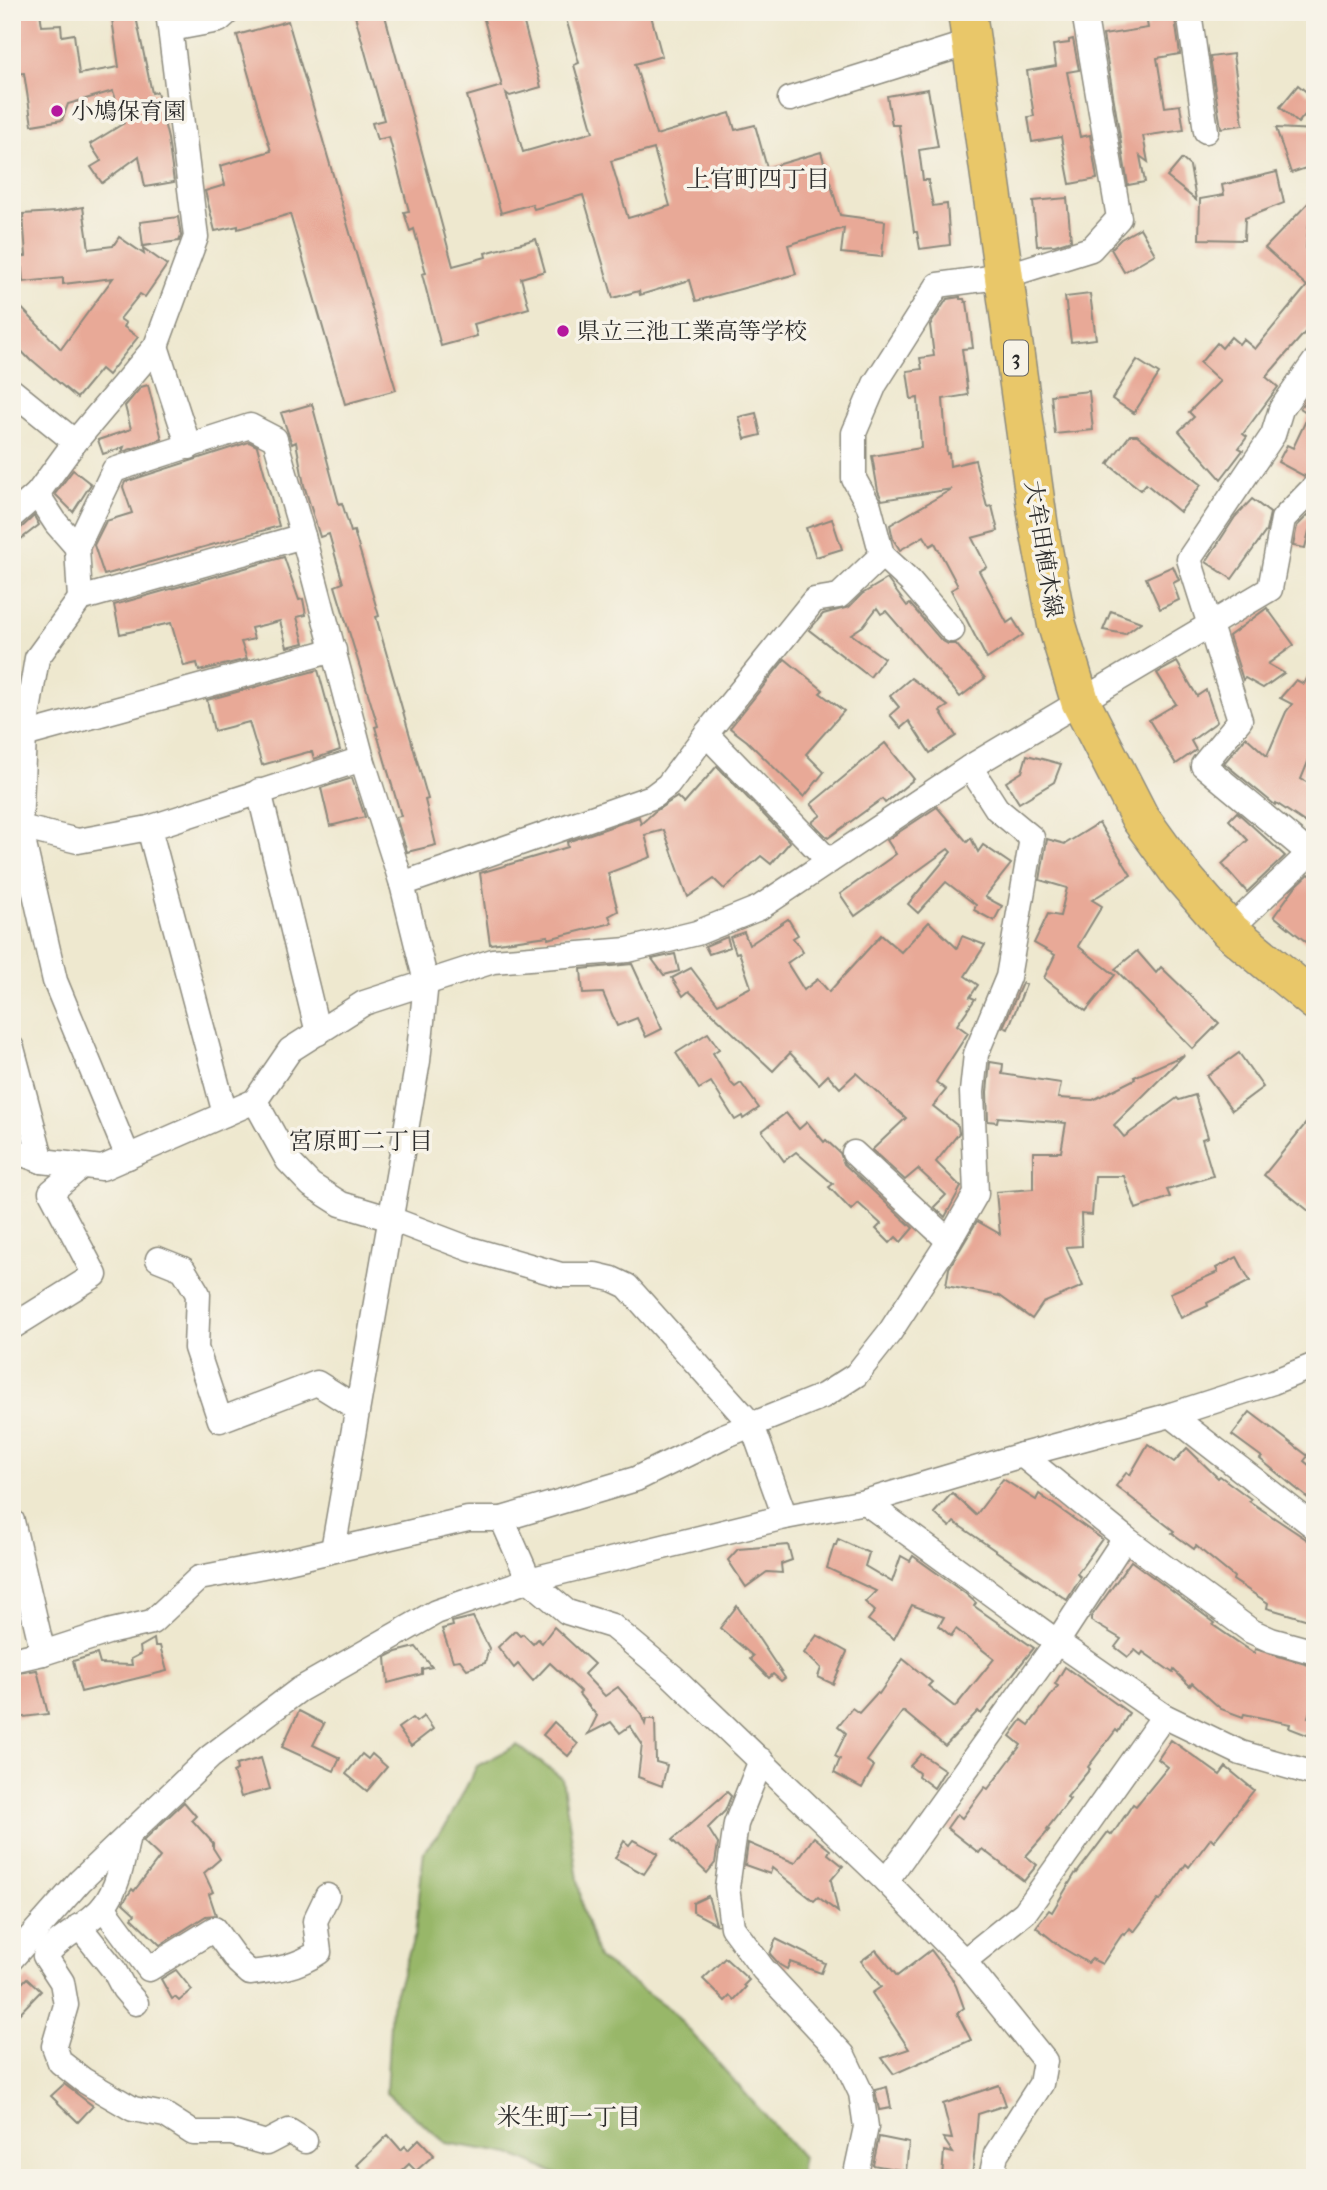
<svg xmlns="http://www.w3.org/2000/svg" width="1327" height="2190" font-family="'IM FELL French Canon','Noto Serif JP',serif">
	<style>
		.forest { fill: #98b769; stroke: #62714a; stroke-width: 2 }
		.building { fill: #e8a997; fill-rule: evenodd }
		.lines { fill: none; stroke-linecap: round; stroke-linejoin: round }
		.minor-casing { stroke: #8c8a7d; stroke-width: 27 }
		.primary-casing { stroke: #8c8a7d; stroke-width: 41 }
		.minor { stroke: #fff; stroke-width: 24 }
		.primary { stroke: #e9c769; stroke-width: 38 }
		.poi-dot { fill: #b5179e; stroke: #f7f3e8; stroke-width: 2.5 }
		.labels { text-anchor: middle; stroke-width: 7; stroke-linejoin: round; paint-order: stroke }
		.shield { fill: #f7f3e8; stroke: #686764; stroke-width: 2 }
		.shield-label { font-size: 21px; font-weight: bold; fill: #2b2b2b }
		.poi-label { font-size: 23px; fill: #2b2b2b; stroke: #f7f3e8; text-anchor: start }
		.street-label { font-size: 23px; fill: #2b2b2b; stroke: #f7f3e8 }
		.neighbourhood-label { font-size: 24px; fill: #2b2b2b; stroke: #f7f3e8 }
	</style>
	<rect width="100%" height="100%" fill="#f7f3e8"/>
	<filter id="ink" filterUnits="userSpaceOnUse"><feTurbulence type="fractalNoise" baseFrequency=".0143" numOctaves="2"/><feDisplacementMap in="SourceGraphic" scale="14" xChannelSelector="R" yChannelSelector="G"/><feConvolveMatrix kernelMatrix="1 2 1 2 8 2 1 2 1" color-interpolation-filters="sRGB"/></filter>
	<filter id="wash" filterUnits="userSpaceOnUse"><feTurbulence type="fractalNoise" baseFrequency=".00686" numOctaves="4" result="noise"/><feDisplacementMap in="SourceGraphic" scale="28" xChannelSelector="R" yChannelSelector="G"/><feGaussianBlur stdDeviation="1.57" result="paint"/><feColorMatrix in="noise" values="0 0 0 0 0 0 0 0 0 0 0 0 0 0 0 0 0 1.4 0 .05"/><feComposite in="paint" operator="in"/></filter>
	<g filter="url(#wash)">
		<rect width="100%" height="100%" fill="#eee8cf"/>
		<!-- forest -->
		<path class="forest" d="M517,1745L562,1778L583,1911L598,1958L671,2010L802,2157L800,2178H565L511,2154L446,2143L386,2093L391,2006L415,1935L424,1851L447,1824L477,1766Z"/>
		<g id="blocks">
			<!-- building -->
			<g class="building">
				<path d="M12,12H40L42,26L61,25L62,36L74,34L79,74L119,67L111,12H135L152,93L157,92L168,139L174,182L145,187L139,156L102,183L91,167L101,161L90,144L124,123L113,91L68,104L62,120L32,125L24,73L12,74Z"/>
				<path d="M354,12H384L453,266L486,257L485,253L536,239L545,271L521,278L529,308L474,324L477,336L441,346L422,274L426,273L414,229L410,231L404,212L409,211L389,137L377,140L372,123L384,120Z"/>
				<path d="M482,12H521L541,87L510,96L506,93L523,152L593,132L574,65L579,63L564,12H650L662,56L635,64L656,135L730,113L735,130L755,125L767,168L821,152L840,215L885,221L882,257L841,253L844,228L788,245L796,274L696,301L690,280L640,295L639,291L613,298L583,195L534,209L532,204L501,213L467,96L502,86ZM654,149L670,206L628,218L611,161Z"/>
				<path d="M1174,12L1180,54L1157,58L1165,107L1180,105L1184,130L1143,136L1148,162L1140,156L1145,182L1128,185L1103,35L1148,28L1146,16Z"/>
				<path d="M288,21L396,390L345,404L290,214L238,229V226L215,231L205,191L225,185L220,166L271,151L237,35Z"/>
				<path d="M1073,39L1079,70L1067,72L1080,137L1090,135L1097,179L1070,184L1061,137L1032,142L1028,117L1034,116L1027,71L1056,66L1053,45L1069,43V40Z"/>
				<path d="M1233,54L1243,125L1221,128L1210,57Z"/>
				<path d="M1298,85L1315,99V103L1298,123L1280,107Z"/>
				<path d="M928,89L938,147L919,150L923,180H928L933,206L947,204L950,245L920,249L917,232H914L899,125H892L887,96Z"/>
				<path d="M1276,128L1315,130V165L1291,173Z"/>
				<path d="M1182,159L1190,166L1196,200L1167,177Z"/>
				<path d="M1277,172L1284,203L1245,218L1244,240L1199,239L1200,199L1224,195L1222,185Z"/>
				<path d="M1067,198L1071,240L1055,245L1037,246L1033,201Z"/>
				<path d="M1312,199L1306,248L1315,257V321L1266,377L1278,387L1243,434L1247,437L1239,448L1243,450L1221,479L1179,431L1194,417L1189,412L1220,381L1200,363L1217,343L1222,348L1231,337L1239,344L1243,339L1255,349L1307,286L1265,248Z"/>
				<path d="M83,207L89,249L113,246L119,237L144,254L143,248L167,265L145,297L140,294L120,319L126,323L124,327L138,337L108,375L101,369L77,398L32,360L31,361L12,341V298L61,349L113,278L63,284V278L23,282L21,257L26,256L23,214L56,212Z"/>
				<path d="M178,217L181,236L179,241L143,246L140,222Z"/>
				<path d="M1140,228L1155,254L1124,272L1111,249L1121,239Z"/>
				<path d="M1090,294L1096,339L1071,342L1065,297Z"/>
				<path d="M960,297V299H964L965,302H967L973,348L962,349L968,395L943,399L947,454L949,453L950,466L975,460L987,507L992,506L998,531L972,538L987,567L979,571L1007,623L1013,619L1023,635L987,659L951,590L958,586L935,543L930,546L924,536L900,550L893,539L890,525L952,489L882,500L878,491L872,456L921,448L918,398L911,399L907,371L922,369L920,358L934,356L930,325L947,299Z"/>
				<path d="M1137,360L1159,374L1134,413L1112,399Z"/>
				<path d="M148,385L162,439L122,452L124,447L103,454L98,440L131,429L125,406L141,387Z"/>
				<path d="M1315,387V472L1304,476L1278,462L1287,445L1293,448L1309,414L1300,408Z"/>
				<path d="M1089,391L1093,430L1055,434L1051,395Z"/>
				<path d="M312,404L339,504L342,503L351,532L354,531L379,616L376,617L428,799L425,800L436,845L407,852L396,817L401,816L375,727L378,726L335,586L343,583L329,534L320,537L304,485L296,442L292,444L281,413Z"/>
				<path d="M756,413L761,435L745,439L739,417Z"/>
				<path d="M1130,435H1137L1201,485L1180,512L1146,484L1141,490L1108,464Z"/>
				<path d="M249,442L257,446L279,526L104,575L94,545L106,521L132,513L123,487L125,482Z"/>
				<path d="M73,470L91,484L73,512L55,494Z"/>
				<path d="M1252,499L1270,513L1266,531L1232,579L1206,562L1235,517Z"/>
				<path d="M1315,508V533L1309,531L1305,548L1293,546L1297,526Z"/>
				<path d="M34,516L39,525L12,546V530L21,528Z"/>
				<path d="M832,519L842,549L816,557L806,528Z"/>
				<path d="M284,557L299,600L303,599L306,615L297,617L304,643L287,647L280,621L251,628L254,639L241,642L247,659L199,671L197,663L184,666L171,623L120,634L114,605Z"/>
				<path d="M1173,566L1179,580L1173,583L1179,600L1160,609L1146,578Z"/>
				<path d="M887,579L907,606L910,604L941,640L948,644H956L985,678L960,697L886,611L881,614L877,608L863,626L851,634L884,658L870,677L809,630L823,614L849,607L862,594Z"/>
				<path d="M1267,608L1294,645L1268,664L1284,673L1263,688L1245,678L1243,680L1229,636Z"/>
				<path d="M1111,611L1141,622L1125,634L1103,630Z"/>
				<path d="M785,659L823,690L820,693L844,711L806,754L824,772L804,797L747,741L730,728Z"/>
				<path d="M1177,662L1197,696L1206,690L1217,722L1191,741L1196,750L1176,764L1149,720L1176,704L1157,673Z"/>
				<path d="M1315,664V705L1308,717L1315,720V745L1301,779L1315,787V829L1276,803L1275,805L1224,763L1246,737L1267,756L1286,712L1292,704L1280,698L1296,680L1304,684Z"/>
				<path d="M318,670L340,750L314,759L312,752H308L262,765L249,722L214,731L207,700Z"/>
				<path d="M911,678L948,706L940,711L956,736L930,753L909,721L901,728L890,715L899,707L890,696Z"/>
				<path d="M885,743L914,779L885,803L882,799L828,838L812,822L821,815L811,804Z"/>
				<path d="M1027,755L1061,764L1054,782L1019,803L1006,782L1022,772Z"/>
				<path d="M717,766L790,842L771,864L761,856L724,889L714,879L688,897L664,830L645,835L651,857L608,873L618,911L609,916L612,923L548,939V936L490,944L480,873L568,847L567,842L639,817L641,824L654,812L677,797L684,804Z"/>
				<path d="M352,778L365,817L330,826L321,788Z"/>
				<path d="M937,807L967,842L971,838L978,852L983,845L1011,864L985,897L1002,906L994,921L974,910L976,905L946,882L918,913L908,904L951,852L948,849L855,916L840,894L896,854L887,840Z"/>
				<path d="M1237,812L1285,856L1247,892L1222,864L1248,840L1229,820Z"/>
				<path d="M1099,823L1131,875L1092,900L1102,906L1078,946L1115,975L1086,1011L1044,978L1055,955L1034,943L1048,914L1060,916L1067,888L1040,880L1047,839L1065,844Z"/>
				<path d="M1309,874L1315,879V949L1274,916L1295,887Z"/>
				<path d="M788,919L798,935L793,938L803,952L787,963L804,990L818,979L829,992L881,935L901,952L929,922L957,948L962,936L985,945L965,976L978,985L970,997L975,999L957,1025L968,1033L936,1082L946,1090L933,1106L958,1126L959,1133L936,1162L961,1187L945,1217L934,1207L946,1195L918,1169L905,1180L872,1150L906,1118L856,1073L840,1088L828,1075L819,1084L790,1053L773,1071L689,991L683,996L672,978L691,968L718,1004L751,987L739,952L736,953L730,937L744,932L749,945Z"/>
				<path d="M727,937L730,947L709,954L705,946Z"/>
				<path d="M1137,951L1156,973L1161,967L1219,1023L1193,1049L1115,969Z"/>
				<path d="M675,954L679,971L664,975L652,959Z"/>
				<path d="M632,964L662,1029L646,1037L637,1018L617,1026L603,993L583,994L581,969Z"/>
				<path d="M1022,983L1026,985L1008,1029L1003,1027Z"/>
				<path d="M708,1033L719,1049L713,1053L731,1083L735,1087L741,1083L759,1108L743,1119L742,1116L735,1120L711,1082L699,1089L676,1053Z"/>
				<path d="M1239,1053L1263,1087L1232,1110L1207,1076Z"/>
				<path d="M1184,1055L1114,1125L1124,1137L1177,1098L1179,1100L1195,1095L1208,1137L1202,1139L1213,1176L1167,1190L1170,1197L1136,1209L1124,1176H1095L1092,1215L1081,1214L1082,1246L1066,1247L1083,1286L1043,1303L1032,1319L1000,1296L946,1286L949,1268L977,1221L1000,1234L996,1192L1033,1189V1152H1061L1066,1123L998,1117L997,1122L988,1121L987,1092L990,1062L1003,1064L1002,1074L1061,1083L1058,1098L1093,1100L1135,1079L1134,1077Z"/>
				<path d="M1315,1112V1216L1264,1175Z"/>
				<path d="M786,1113L799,1129L807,1122L824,1142L826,1140L840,1153L844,1164L913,1228L901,1242L896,1237L890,1243L876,1229L881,1224L858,1203L851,1210L829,1187L833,1184L796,1152L784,1161L762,1131Z"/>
				<path d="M1237,1257L1250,1281L1207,1303L1208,1306L1181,1318L1170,1293L1218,1272L1216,1268Z"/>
				<path d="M1250,1412L1308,1456L1304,1461L1315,1470V1504L1260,1459L1262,1457L1232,1435Z"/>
				<path d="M1148,1444L1174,1462L1187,1448L1218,1478L1220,1476L1251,1499L1249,1501L1315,1545V1622L1267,1608L1268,1603L1233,1580L1234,1577L1196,1546L1194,1549L1172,1533L1174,1531L1116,1486L1127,1472L1130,1475Z"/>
				<path d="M1003,1479L1036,1500L1039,1494L1102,1539L1077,1574L1081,1577L1067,1600L954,1522L950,1527L934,1513L952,1493L976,1515Z"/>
				<path d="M838,1539L869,1553L865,1566L892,1582L901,1556L910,1561L913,1556L966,1594L976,1603L974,1606L1034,1648L981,1714L978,1711L945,1746L903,1711L867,1761L874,1766L862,1788L834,1773L840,1759L835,1756L846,1733L838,1726L852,1708L859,1713L877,1693L879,1694L903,1659L932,1682L928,1686L955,1707L994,1659L956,1629L951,1636L939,1626L944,1617L912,1605L894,1639L868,1620L875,1611L865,1602L876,1591L827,1568L834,1545H836Z"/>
				<path d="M788,1545L792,1560L781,1564L782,1573L767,1572L746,1587L728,1560L738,1549Z"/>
				<path d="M1131,1561L1207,1617L1215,1623L1213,1625L1254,1653L1255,1649L1315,1667V1694L1308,1717L1315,1719V1738L1289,1728L1290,1724L1244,1714L1243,1717L1221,1709L1192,1683L1190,1686L1174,1670L1173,1673L1143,1652L1141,1655L1135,1650L1128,1657L1115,1647L1121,1639L1091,1621V1617Z"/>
				<path d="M737,1606L785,1678L781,1681L773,1674L769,1678L750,1659L753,1656L720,1628Z"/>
				<path d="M473,1617L489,1648L485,1663L467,1669L460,1660L453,1661L442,1629L453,1626L452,1622Z"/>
				<path d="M554,1627L594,1664L584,1674L605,1696L618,1687L640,1712L645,1724L646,1719H655L656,1762L667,1765L662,1786L638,1777L642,1744L630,1726L620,1733L611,1722L588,1734L597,1716L579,1694L581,1692L550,1663L533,1681L518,1664L514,1668L498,1647L515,1631L520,1636L523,1634L533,1644L538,1639L542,1643Z"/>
				<path d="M817,1635L847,1652L833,1684L818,1677L821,1668L804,1653Z"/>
				<path d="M154,1639L155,1646H160L167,1671L81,1692L73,1661L97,1654L100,1664L132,1665L131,1659L141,1654L140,1647Z"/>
				<path d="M416,1647L432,1667L422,1669V1674L388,1683L386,1657L396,1652Z"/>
				<path d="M1065,1667L1129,1713L1118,1732L1116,1730L1088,1767L1090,1769L1067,1797L1070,1799L1047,1829L1049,1830L1026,1856L1037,1865L1024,1881L982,1849L979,1853L947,1828L957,1814L962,1818L985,1787L988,1789L1021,1745L1010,1736L1022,1720L1029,1725L1058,1686L1055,1684Z"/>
				<path d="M37,1670L48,1714L16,1718L12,1696V1674Z"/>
				<path d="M299,1711L324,1724L313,1745L340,1758L334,1771L282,1747Z"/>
				<path d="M424,1716L433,1729L411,1746L398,1728L412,1718L416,1722Z"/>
				<path d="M554,1722L578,1744L568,1756L543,1735Z"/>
				<path d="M1171,1740L1220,1775L1226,1767L1254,1790L1214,1841L1211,1838L1189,1867L1186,1864L1160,1901L1158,1900L1134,1932L1130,1928L1125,1935L1123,1933L1102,1964L1092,1959L1088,1963L1061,1947L1036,1927L1049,1910L1052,1912L1076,1872L1077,1873L1108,1832L1112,1835L1133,1804L1136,1806L1168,1767L1158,1759Z"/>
				<path d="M362,1754L368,1759L372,1754L387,1767L367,1791L346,1774Z"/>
				<path d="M921,1754L945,1770L934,1788L918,1776L919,1773L910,1766Z"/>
				<path d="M261,1758L270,1789L241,1797L233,1772L237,1770L236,1765Z"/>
				<path d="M727,1792L731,1796L725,1811L708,1828L718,1844L715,1863L707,1873L672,1840Z"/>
				<path d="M184,1802L196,1816L192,1820L213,1843V1848L220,1859L204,1873L213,1892L209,1894L216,1915L206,1916L160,1945L132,1918L135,1914L123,1903L132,1889L134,1891L160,1857L143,1841Z"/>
				<path d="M814,1837L830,1850L828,1854L843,1866L831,1880L838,1912L818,1897L814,1901L772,1868L770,1874L745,1865L748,1843L795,1863Z"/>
				<path d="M633,1840L658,1853L644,1874L615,1858L624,1841L629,1845Z"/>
				<path d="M708,1896L716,1924L693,1912V1903Z"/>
				<path d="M776,1939L825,1963L821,1973L790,1962L787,1969L780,1965L770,1954Z"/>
				<path d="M876,1950L897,1976L931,1950L951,1977L956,1986L964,2008L957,2013L971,2040L894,2074L882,2058L909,2049L872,1993L881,1987L861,1961Z"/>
				<path d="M725,1958L749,1980L744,1985L746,1987L734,2000L730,1996L725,2001L703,1979Z"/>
				<path d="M176,1970L192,1990L179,2001L175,1997L172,1999L161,1979Z"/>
				<path d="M27,1978L41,1991L12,2021V1993Z"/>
				<path d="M64,2084L93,2106L78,2122L51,2096Z"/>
				<path d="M999,2085L1006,2105L978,2114L972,2178H942L944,2151L953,2153L943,2138L952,2139L943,2104Z"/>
				<path d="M887,2087L891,2108L879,2110L875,2090Z"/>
				<path d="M388,2135L401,2150L405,2146L408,2150L419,2139L434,2155L416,2171L409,2164L394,2178H369L357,2165Z"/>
				<path d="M879,2137L909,2143L906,2171L873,2165Z"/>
			</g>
		</g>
	</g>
	<g filter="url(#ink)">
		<use href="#blocks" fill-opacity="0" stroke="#8c8a7d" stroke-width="2"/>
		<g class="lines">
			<defs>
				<g id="minor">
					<path d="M1189,12L1206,131"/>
					<path d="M171,29L219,20L228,12"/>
					<path d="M790,99L972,42"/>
					<path d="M156,346L189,447"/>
					<path d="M1315,361L1281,409L1273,435L1189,559L1240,720L1203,765L1315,858"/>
					<path d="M12,391L75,442"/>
					<path d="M37,494L56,523L77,547"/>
					<path d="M12,516L37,494L75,442L156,346L196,237L168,12"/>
					<path d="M882,555L910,581L952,630"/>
					<path d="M80,599L77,547L114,470L250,426L275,439L303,536L362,759L402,884L426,982L418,1061L333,1550"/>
					<path d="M706,734L829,861"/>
					<path d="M24,735L334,650"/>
					<path d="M259,791L318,1033"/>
					<path d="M12,828L20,827L78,841L149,828L362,759"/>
					<path d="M149,828L225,1114"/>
					<path d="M402,884L652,797L668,785L706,734L814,600L839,596L882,555L869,506L854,479V433L875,384L938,285L1005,276L1091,249L1119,218L1084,12"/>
					<path d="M1229,930L1315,848"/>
					<path d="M12,1048L42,1161"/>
					<path d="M255,1101L288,1161L311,1185L341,1204L391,1219L470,1249L561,1275H595L612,1279L627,1286L752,1425L785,1517"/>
					<path d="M12,1150L42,1161L102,1168L255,1101L290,1050L364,1003L493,961L628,950L697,933L759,908L970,767L1270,589L1283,519L1315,486"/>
					<path d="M854,1153L949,1241"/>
					<path d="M128,1157L55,981L20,827L24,735L37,658L80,599L303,536"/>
					<path d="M158,1259L183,1269L198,1294L196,1348L220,1420L317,1383L357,1408"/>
					<path d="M12,1327L95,1275L51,1192L82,1166"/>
					<path d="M1171,1415L1315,1527"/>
					<path d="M1022,1455L1125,1538L1251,1631L1271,1640L1315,1652"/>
					<path d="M865,1502L1057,1642L1164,1716L1241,1753L1315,1774"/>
					<path d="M502,1519L529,1580L567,1612L612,1626L672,1676L886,1881L964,1961L1045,2061L1041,2084L996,2154L991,2178"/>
					<path d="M12,1521L43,1653"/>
					<path d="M12,1660L43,1653L108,1632L152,1622L199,1578L279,1563L468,1519H502L636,1479L724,1436L823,1396L856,1375L890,1332L949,1241L976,1194L972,1092L976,1054L1008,977L1032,838L997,809L970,767"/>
					<path d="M761,1760L736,1824L727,1887L732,1927L763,1969L843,2055L861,2093L866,2127L855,2178"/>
					<path d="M128,1835C123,1859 119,1887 103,1907C87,1926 60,1936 45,1956L62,1982L66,2005L54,2046L60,2062L83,2080L133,2109L165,2115L193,2133H232L266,2143L289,2131L305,2141"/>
					<path d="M886,1881L1057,1642L1125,1538"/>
					<path d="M103,1907L149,1969L214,1929L238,1962L250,1973C276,1970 297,1967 319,1952L315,1921L327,1896"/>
					<path d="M79,1926L114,1970L124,1989L136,2003"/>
					<path d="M12,1958L80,1881L210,1757L299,1690L436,1612L529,1580L785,1517L865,1502L1022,1455L1171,1415L1273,1382L1315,1365"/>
					<path d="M964,1961L1025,1912L1164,1716"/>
				</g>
				<path id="primary" d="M967,12L1039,528L1057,625L1080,701L1140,818L1182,876L1229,930L1315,1001"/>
			</defs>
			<!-- minor casing -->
			<use href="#minor" class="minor-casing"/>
			<!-- primary casing -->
			<use href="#primary" class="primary-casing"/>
			<!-- minor -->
			<use href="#minor" class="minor"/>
			<!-- primary -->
			<use href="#primary" class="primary"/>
		</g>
	</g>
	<!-- markers -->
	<g class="poi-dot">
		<circle cx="57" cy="111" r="7"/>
		<circle cx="563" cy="331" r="7"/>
	</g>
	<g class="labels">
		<!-- shield labels -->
		<rect class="shield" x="1004" y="340.5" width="24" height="35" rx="5"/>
		<g class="shield-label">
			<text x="1016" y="365">3</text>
		</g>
		<!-- poi labels -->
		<g class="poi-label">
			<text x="71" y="119">小鳩保育園</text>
			<text x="577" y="339">県立三池工業高等学校</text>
		</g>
		<!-- street labels -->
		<g class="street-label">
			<text transform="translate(1044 549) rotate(81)" y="8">大牟田植木線</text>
		</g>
		<!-- neighbourhood labels -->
		<g class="neighbourhood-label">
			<text x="758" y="187">上官町四丁目</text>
			<text x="361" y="1149">宮原町二丁目</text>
			<text x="569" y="2125">米生町一丁目</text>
		</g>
	</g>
	<!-- margin -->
	<rect width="1327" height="2190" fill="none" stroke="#f7f3e8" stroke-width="42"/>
</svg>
